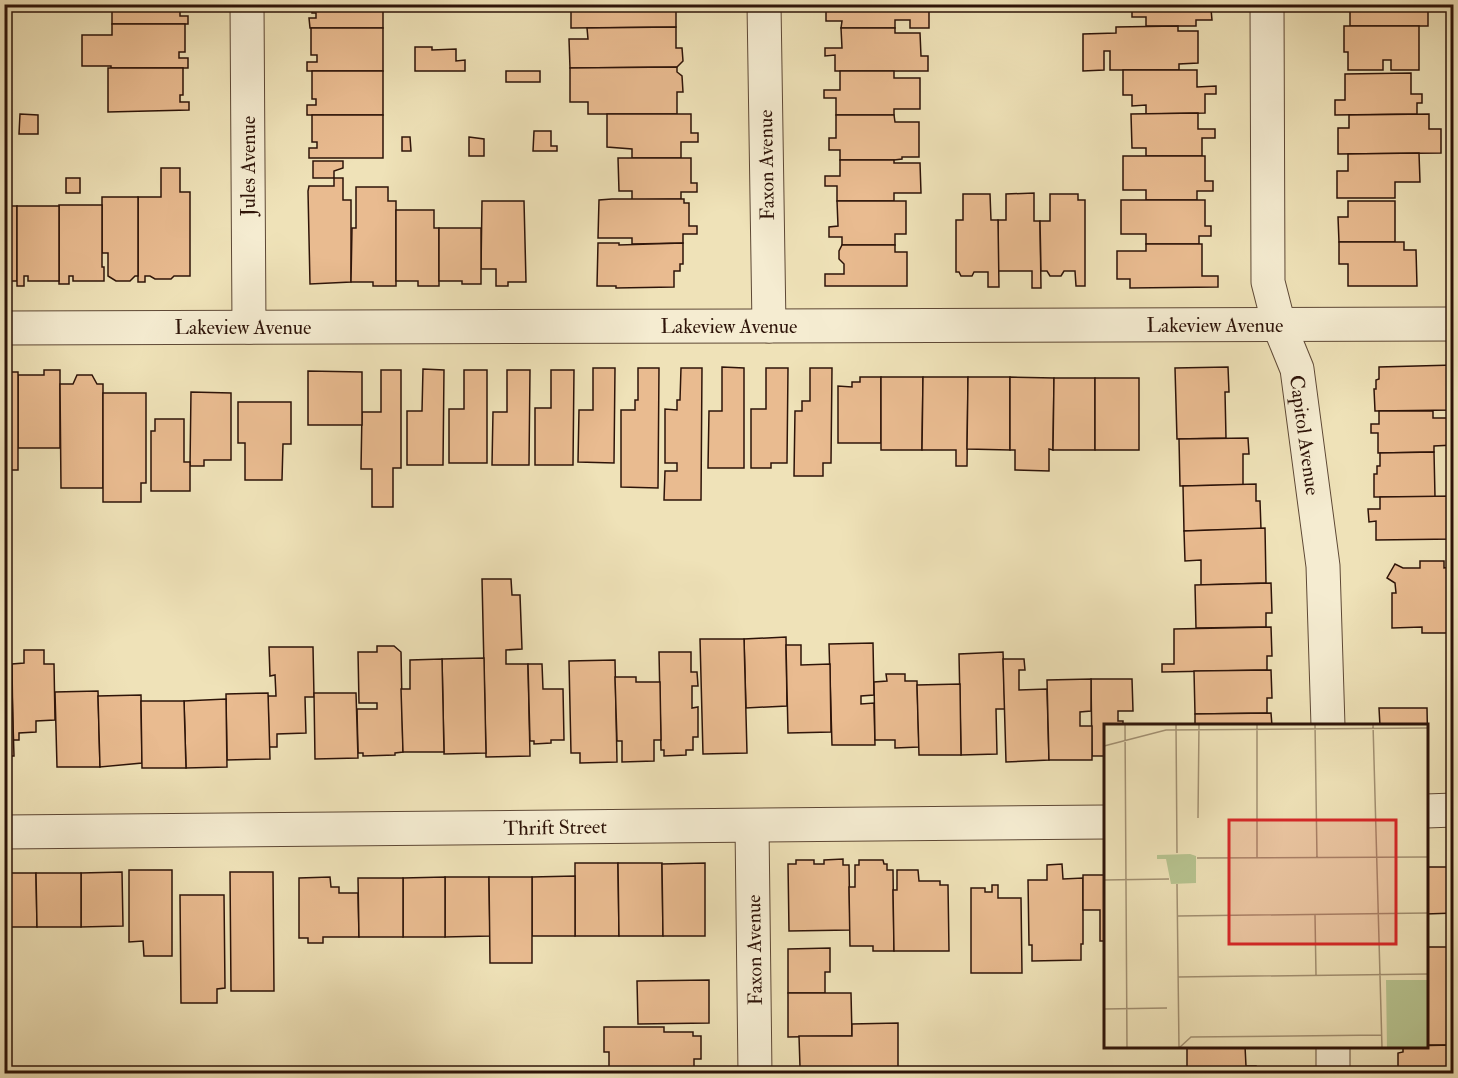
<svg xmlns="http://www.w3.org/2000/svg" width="1458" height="1078" font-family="'IM FELL Double Pica',serif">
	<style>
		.building { fill: #e9bb90; stroke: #2e1409; stroke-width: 1.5 }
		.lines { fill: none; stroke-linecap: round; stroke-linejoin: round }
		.street-casing { stroke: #5e4835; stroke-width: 35 }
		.street { stroke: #f5ecd1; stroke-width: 33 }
		.labels { text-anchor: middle; stroke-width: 4.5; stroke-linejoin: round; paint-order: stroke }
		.street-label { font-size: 20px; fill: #2e1409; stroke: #f5ecd1 }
		.inset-road { fill: none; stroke: #a29072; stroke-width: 1.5 }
		.view { fill: #d62828; fill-opacity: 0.15; stroke: #d62828; stroke-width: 3 }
		.inset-edge { fill: none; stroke: #2e1409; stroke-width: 3 }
	</style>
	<rect width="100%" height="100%" fill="#efe2b8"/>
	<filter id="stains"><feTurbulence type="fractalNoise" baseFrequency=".00333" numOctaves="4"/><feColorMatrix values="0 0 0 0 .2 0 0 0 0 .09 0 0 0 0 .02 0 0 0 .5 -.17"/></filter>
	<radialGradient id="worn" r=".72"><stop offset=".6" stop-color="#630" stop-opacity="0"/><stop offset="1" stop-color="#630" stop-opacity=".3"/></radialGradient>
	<!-- building -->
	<g class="building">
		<path d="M112,4H183V9H180V16H188V24H112Z"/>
		<path d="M312,4H383V28H310L309,18H316V13H312Z"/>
		<path d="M597,4H676V27L571,28V9H597Z"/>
		<path d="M834,4H929V28H910V20H895V28H841L842,21H826V10L834,9Z"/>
		<path d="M1132,4H1204V9H1211L1212,20H1196V26H1146V17H1132Z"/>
		<path d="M1345,4H1428V26H1350V6Z"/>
		<path d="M112,24H185V52H179V58H188V68H111V66H82V35H112Z"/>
		<path d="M1178,26V31H1198V63L1179,64V70H1110V51H1104V70L1083,71V34L1116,33V27Z"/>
		<path d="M1344,26H1419V70H1391V60H1383V70H1348V52H1344Z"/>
		<path d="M676,27V48H682L683,61L677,67L570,68L569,39H588L587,28Z"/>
		<path d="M311,28H383V71H307V62H317V55H311Z"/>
		<path d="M841,28H895V33H920L921,56H928V71H835V55L825,56V48H842Z"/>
		<path d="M415,47H432V50L456,49V61L465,60V71H415Z"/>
		<path d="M677,67V72L682,76L683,92H677V114H588V102H570V68Z"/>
		<path d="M108,68H183V95H180V102H189V110L108,112Z"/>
		<path d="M1123,70H1197V87L1216,86V94H1205V113L1146,114V105L1132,106V95H1123Z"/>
		<path d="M312,71H383V115H307V105H316V99H312Z"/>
		<rect x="506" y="71" width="34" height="11"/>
		<path d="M840,71H894V78H920V109H894V115H836V98H824V90H840Z"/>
		<path d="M1411,73V94H1422V103H1417V114L1335,115V100H1345V74Z"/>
		<path d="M1198,113V129H1215V138H1202V156H1146V148H1132L1131,114Z"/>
		<path d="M20,114L38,115V134H19Z"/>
		<path d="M607,114H691V133H698V142H681V158H632V149L607,147Z"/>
		<path d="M1429,114V129H1441V153L1338,154V128H1349V115Z"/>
		<path d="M312,115H383V158H309V148H317V142H312Z"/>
		<path d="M836,115H894L895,122H919V157H902V159L894,160H840V150H829V138H836Z"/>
		<path d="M534,131H551V146H557V151H533Z"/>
		<path d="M402,137H410L411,151H402Z"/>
		<path d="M469,137L484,139V156H469Z"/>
		<path d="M1419,153L1420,182H1395V198H1337V171H1348V154Z"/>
		<path d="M1123,156H1205V181H1213V191H1197V200H1146V190H1123Z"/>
		<path d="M618,158H691V183H697V192H681V199L632,200V191H619Z"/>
		<path d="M840,160H894V163H920L921,193H894V201H837V186H825V176H840Z"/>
		<path d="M313,161H343V168L334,171V178H313Z"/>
		<path d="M161,168H180V192H190V276H174L171,279H155L150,276H145V282H138V197H161Z"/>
		<rect x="66" y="178" width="14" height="15"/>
		<path d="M334,178H343V200H351V282L310,284L308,191L309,186H334Z"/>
		<path d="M356,187H388V201H396V286H373V282H351L352,228H356Z"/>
		<path d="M1034,193V221H1040L1041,288H1032V271H998V220H1006V194Z"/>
		<path d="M963,194H990L991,220H998L999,287H988V272H974L972,276H961L959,272H956V220H963Z"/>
		<path d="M1050,194H1078V200H1085V286H1076L1075,271H1064L1061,276H1050L1047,271H1041L1040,221H1050Z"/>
		<path d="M102,197H138V276H135L130,281H116L108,276V253H102Z"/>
		<path d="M612,199H684V203H689V226H697V234H683V243L632,244V238H598L599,200Z"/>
		<path d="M1121,200H1205V226H1211V236H1199V244H1146V234H1121Z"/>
		<path d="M482,201H524L526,282H508V286H496V269H481Z"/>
		<path d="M837,201H906V234H895V245H842V237H829V227L838,226Z"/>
		<path d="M1348,201H1395V242H1339L1338,217H1348Z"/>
		<path d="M59,205H102V267H104V281H73V276H69V284H59Z"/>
		<rect x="4" y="206" width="13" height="75"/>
		<path d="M17,206H59V281H28V276H24V286H17Z"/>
		<path d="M396,210H434V228H439V286H418V281H396Z"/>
		<path d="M439,228H481V284H462V281H439Z"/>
		<path d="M1339,242H1404V250H1416L1417,286H1348V264H1339Z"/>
		<path d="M598,243H619V245L683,243V264H680V271H674V287L616,288V286H597Z"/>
		<path d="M1146,244H1202V276H1218V287L1130,288V279H1117V251H1146Z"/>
		<path d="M842,245H895V252H907V286H825V274H844V264L839,259V251Z"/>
		<path d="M1454,365V410L1375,411L1374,389H1376V380L1379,379V367Z"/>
		<path d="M722,367L744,368V468H708L709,411H722Z"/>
		<path d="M1228,367L1229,392H1225L1226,438L1177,439L1175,368Z"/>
		<path d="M593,368H615L614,463L578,462L579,410H593Z"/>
		<path d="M638,368H659L658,488L621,487V410H635V400H638Z"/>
		<path d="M681,368H702L701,500H664L665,471H677V463H665V409L677,410V400H680Z"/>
		<path d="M766,368H788L787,463H771V468H751V409H766Z"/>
		<path d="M810,368H832L831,463H823V476H794L795,411H802V401H810Z"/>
		<path d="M423,369L444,370L443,465H407V411H422Z"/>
		<path d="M44,370H60V448H18V375H44Z"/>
		<path d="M381,370H401V468H393V507H372V469H361L362,412H381Z"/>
		<path d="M464,370H487V463H449V409H464Z"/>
		<path d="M507,370H530L529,465H492L493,412H507Z"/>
		<path d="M551,370H574L573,465H535V408H551Z"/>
		<path d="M308,371L362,372V425H308Z"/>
		<rect x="4" y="372" width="14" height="98"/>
		<path d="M77,375H92L97,384H103V488H61L60,384H73Z"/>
		<path d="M860,377H881V443H838V386L852,387V382H860Z"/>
		<path d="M881,377H923L922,450H881Z"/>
		<path d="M923,377H968L967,466H956V450H922Z"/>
		<path d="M968,377H1010V450L967,449Z"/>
		<path d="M1010,377L1054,378L1053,450L1049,449V471L1015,470V450H1010Z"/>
		<path d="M1054,378H1095V450H1053Z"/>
		<rect x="1095" y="378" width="44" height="72"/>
		<path d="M191,392L231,393V460H204V466H190Z"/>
		<path d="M103,393H146V483H141V502H103Z"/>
		<path d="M238,402H291V444H283L282,480H245V443H238Z"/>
		<path d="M1379,411H1433V418H1454V445L1434,446V452L1378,453V433H1371V424H1379Z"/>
		<path d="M155,419H184V462H190V491H151V431H155Z"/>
		<path d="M1248,438L1249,454H1243V485L1180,486L1179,439Z"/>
		<path d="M1434,452L1435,497H1374V474H1377V466H1380V453Z"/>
		<path d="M1256,484V501H1260L1261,529L1184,531L1183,486Z"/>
		<path d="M1454,496V539L1376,540V521L1369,522L1368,509H1380V497Z"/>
		<path d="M1265,528L1266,583L1201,585V560L1185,561L1184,531Z"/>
		<path d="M1420,561H1444V568L1454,567V633H1422V627L1392,628V593H1396L1395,583L1387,578L1395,564L1403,568H1420Z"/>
		<path d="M482,579H511L512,595H520L522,649L506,650V664H528L530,756L486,757Z"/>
		<path d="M1271,583L1272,613H1266V627L1196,628L1195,585Z"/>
		<path d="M1271,627L1272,656H1267V670L1162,672V664H1174V629Z"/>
		<path d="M786,637L787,706L746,708L744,639Z"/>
		<path d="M700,639H744L747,753L703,754Z"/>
		<path d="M873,643L874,695L861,696V704L874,703L875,745H832L829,644Z"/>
		<path d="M786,645H801V665L830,664L831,732L788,733Z"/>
		<path d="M377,646H394L401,652L403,752L395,753V755L363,756V753H358L357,709H377V703H359L358,652H377Z"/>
		<path d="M269,647H313L314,697H305L306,733L277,734V747H269L268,696H276L275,675L270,676Z"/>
		<path d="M24,650H44V664H54L55,720L36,721V732L19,733V740H13L12,664L24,663Z"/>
		<path d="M659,652H691V672H697L698,686H692V708L698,707V737H693V750H686V755L664,756V750H661Z"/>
		<path d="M1003,652L1005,709H996L997,754L961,755L959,654Z"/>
		<path d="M484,658L486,753L444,754L442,659Z"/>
		<path d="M442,659L444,752H403L401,689H410V660Z"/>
		<path d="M1003,659H1024L1025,670H1019V690L1047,689L1049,760L1006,762Z"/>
		<path d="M615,660L617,762L580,763V753H571L569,661Z"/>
		<path d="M528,664H542L543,689H563L564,740H551V743L534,744V741H530Z"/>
		<path d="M1271,670L1272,698H1267V713L1195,714L1194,671Z"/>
		<path d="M886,674H905V681H917L919,747L895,748V740H875L874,682L887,681Z"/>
		<path d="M615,677H636V682H660L661,740H654V761L622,762V741H617Z"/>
		<path d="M1091,679H1132L1133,711H1118V721H1123V725L1133,726H1106V756H1092Z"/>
		<path d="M1091,679V711L1080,712V726H1092V760H1049L1047,680Z"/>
		<path d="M960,684L961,755H919L917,685Z"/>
		<path d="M4,689H12L14,756H4Z"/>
		<path d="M98,691L100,767H57L55,692Z"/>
		<path d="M268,693L270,759L227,760L226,694Z"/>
		<path d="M314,693H356L358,758L315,759Z"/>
		<path d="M141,695L142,763L100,767L98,696Z"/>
		<path d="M226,699L227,767L186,768L184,701Z"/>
		<path d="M141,701H184L186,768H142Z"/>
		<path d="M1379,708H1427L1428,758L1426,726H1380Z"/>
		<path d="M1271,713L1272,726H1195V714Z"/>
		<path d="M843,859V865H849L850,930L789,931L788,864H796V860H814V864H824V860Z"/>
		<path d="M859,860H883L884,864H887V870H893L894,951H873V946H850L849,887H855V865H859Z"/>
		<path d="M575,863H618L619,936H575Z"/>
		<path d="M618,863H662L663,936H619Z"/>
		<path d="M705,863V936H663L662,864Z"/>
		<path d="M1062,864L1063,879L1083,878V944H1081V960L1032,961V945H1029L1028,880H1047V865Z"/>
		<path d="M1426,867H1454V913L1426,914Z"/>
		<path d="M129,870H172V956H144L143,941L129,942Z"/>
		<path d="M897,870H918L919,881H940V885H948L949,951H894L893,890H897Z"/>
		<path d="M122,872L123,926L81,927V873Z"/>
		<path d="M230,872H273L274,991H231Z"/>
		<path d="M4,873H36L37,927H4Z"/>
		<path d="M36,873H81V927H37Z"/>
		<path d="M1083,875H1106V941H1100V910H1083Z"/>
		<path d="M575,876V936H532V877Z"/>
		<path d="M330,877L331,887H339V893H358L359,937H323V943H308V938H299V878Z"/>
		<path d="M445,877H489L490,936L445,937Z"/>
		<path d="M445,877V937H403V878Z"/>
		<path d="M489,877H532V963H490Z"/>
		<path d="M358,878H403V937H359Z"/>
		<path d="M992,885H998V898H1021L1022,973H971V888H985V892H992Z"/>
		<path d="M180,895H224L225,988L217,989V1003H181Z"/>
		<rect x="1426" y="947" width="28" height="98"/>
		<path d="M830,948V972H825V993H788V949Z"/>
		<path d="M709,980V1023L638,1024L637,981Z"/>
		<path d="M788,993H851L852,1036L788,1037Z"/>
		<path d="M898,1023V1074H811V1067H800L799,1036H852V1024Z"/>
		<path d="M604,1027H664V1032H693V1036H701V1059H694V1074H609V1052H604Z"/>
		<path d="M1454,1045V1074H1402V1070H1398V1053L1403,1052V1046Z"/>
		<path d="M1187,1046H1245L1246,1066H1256V1074H1162V1067H1187Z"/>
	</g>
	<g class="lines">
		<defs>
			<g id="street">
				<path d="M247,4L249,327"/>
				<path d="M764,4L769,326"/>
				<path d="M1267,4L1268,282L1279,325L1297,369L1323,566L1328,726"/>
				<path d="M4,328L1454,324"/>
				<path d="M1426,811L1454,810"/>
				<path d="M752,826L755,1074"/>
				<path d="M4,832L1106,822"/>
				<path d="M1333,1046V1074"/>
			</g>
		</defs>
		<!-- street casing -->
		<use href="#street" class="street-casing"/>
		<!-- street -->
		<use href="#street" class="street"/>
	</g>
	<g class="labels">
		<!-- street labels -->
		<g class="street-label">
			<text transform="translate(766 165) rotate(-91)" y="7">Faxon Avenue</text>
			<text transform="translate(248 166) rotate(-90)" y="7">Jules Avenue</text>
			<text x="1215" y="332">Lakeview Avenue</text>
			<text x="729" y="333">Lakeview Avenue</text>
			<text x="243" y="334">Lakeview Avenue</text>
			<text transform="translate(1305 435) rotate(82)" y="7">Capitol Avenue</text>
			<text transform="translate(555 827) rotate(-1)" y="7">Thrift Street</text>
			<text transform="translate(754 950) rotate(-91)" y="7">Faxon Avenue</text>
		</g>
	</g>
	<!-- overview -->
	<g transform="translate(1104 724)">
		<rect width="324" height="324" fill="#efe2b8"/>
		<path d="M86,130L92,132V159L67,160L62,135H53V131ZM282,256H324V324H283Z" fill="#b7c490"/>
		<path class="inset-road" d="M21,0L23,324M72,0L73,129M153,0V134M211,0L213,134M269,0L278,324M0,22L62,6L324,4M94,94L95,0M93,134L324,133M0,156L65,155M73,160L75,324M211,191L212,251M74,192L324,189M74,253L324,250M0,285L63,284M75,324L87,313L278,311"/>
		<path class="view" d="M125,96H292V220H125Z"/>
		<rect width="324" height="324" class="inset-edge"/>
	</g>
	<!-- margin -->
	<rect width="1458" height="1078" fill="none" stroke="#efe2b8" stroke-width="24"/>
	<rect x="6" y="6" width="1446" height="1066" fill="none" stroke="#2e1409" stroke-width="3"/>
	<rect x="12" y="12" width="1434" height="1054" fill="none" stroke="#2e1409" stroke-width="1.5"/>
	<rect width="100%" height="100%" filter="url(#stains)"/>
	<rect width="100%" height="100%" fill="url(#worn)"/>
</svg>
